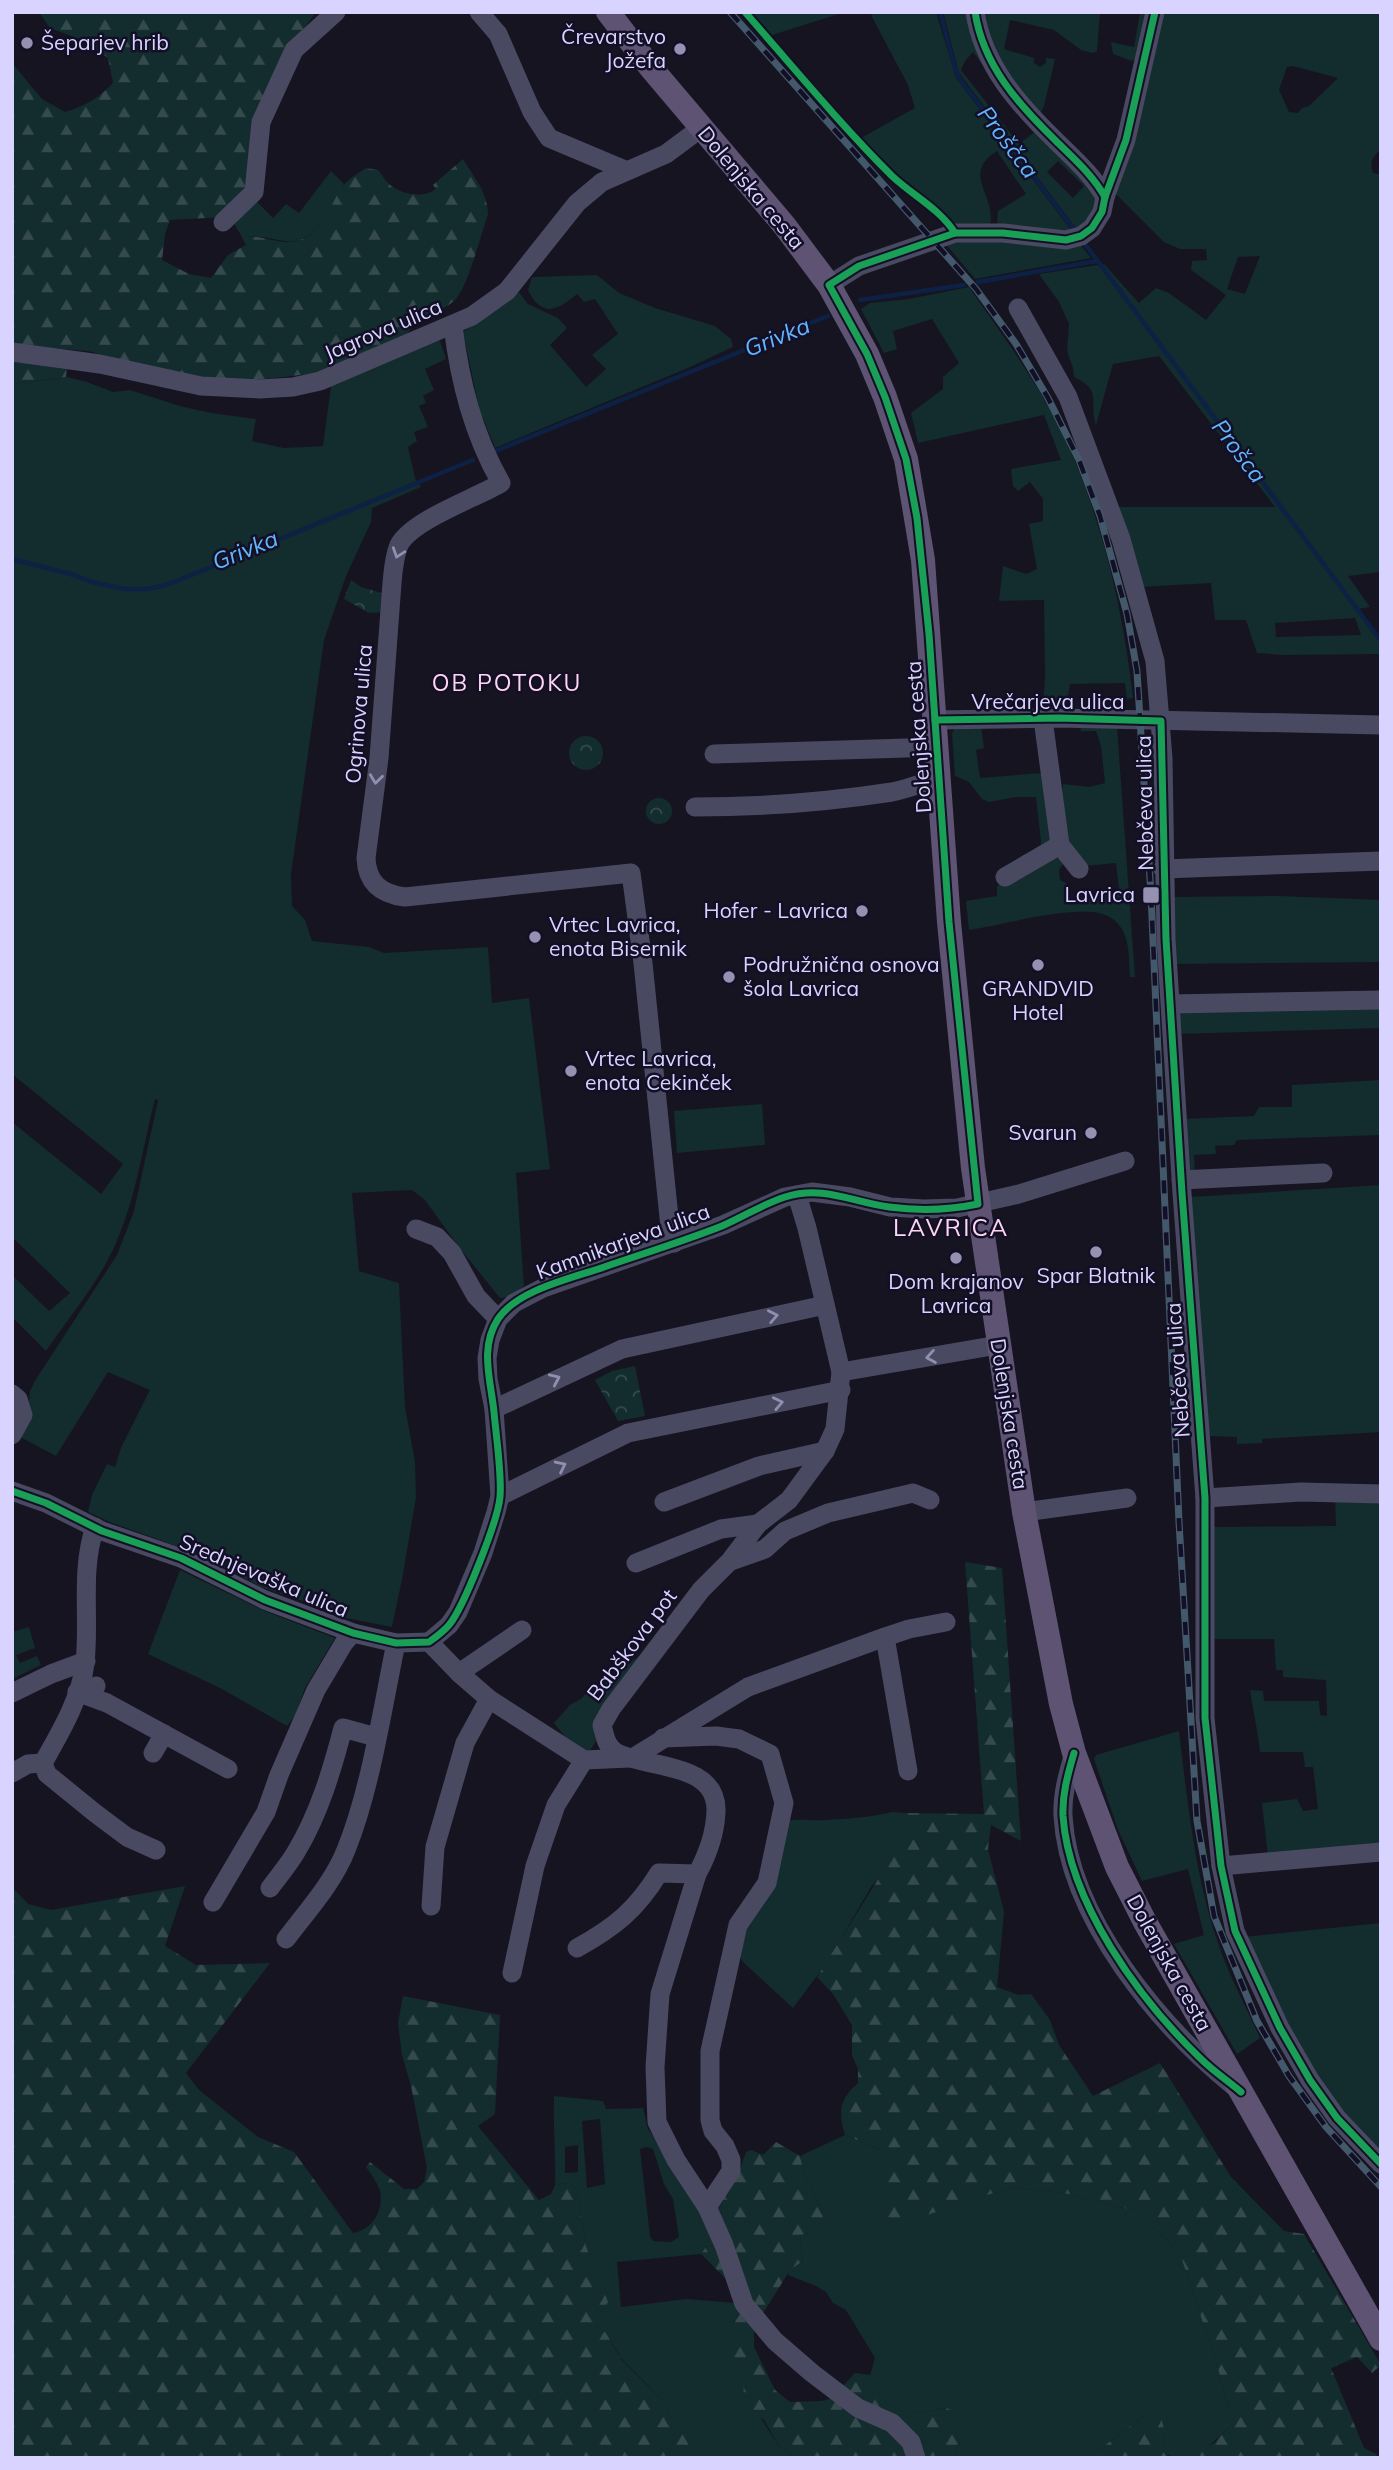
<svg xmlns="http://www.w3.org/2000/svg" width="1393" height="2470" font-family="Mulish,sans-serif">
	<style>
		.grass { fill: #132c2d; fill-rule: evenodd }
		.forest { fill: url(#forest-firs) }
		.park { fill: url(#park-crowns) }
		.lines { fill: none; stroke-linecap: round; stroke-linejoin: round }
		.stream { stroke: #0d2144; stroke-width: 4.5 }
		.minor { stroke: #4a4962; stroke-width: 19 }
		.major { stroke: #5e5373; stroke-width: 24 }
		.rail-casing { stroke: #43596b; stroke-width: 7 }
		.rail { stroke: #130f26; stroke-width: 4.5; stroke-dasharray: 13; stroke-linecap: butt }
		.cycleway-casing { stroke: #130f26; stroke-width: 11 }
		.cycleway { stroke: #1a9f57; stroke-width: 7 }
		.oneway { stroke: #928eb0 }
		.poi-dot { fill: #9591b1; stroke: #130f26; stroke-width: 2.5 }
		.labels { text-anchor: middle; stroke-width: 5; stroke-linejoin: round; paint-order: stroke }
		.poi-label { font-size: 21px; fill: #d9d4ff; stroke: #130f26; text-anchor: end }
		.street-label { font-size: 21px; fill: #d9d4ff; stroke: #130f26 }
		.water-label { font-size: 23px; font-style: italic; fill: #62b6ff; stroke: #130f26 }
		.neighbourhood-label { font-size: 23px; letter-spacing: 2px; fill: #ffd6f0; stroke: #130f26 }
		.quarter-label { font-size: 24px; letter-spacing: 2px; fill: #ffd6f0; stroke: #130f26 }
	</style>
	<defs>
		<pattern id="forest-firs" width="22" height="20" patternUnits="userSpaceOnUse" patternTransform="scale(1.75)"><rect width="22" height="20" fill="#132c2d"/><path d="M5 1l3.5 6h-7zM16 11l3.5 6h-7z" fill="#354a4c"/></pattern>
		<pattern id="park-crowns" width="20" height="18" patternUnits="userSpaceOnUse" patternTransform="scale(1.75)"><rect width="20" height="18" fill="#132c2d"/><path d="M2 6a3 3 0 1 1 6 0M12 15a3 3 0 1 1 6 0" fill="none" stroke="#354a4c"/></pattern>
	</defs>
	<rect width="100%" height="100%" fill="#161421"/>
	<!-- grass -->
	<g class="grass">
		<path d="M748,12H845L769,36Z"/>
		<path d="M880,12H936L956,78L1074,234L997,226L998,211L1026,194L997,151C960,174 997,196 990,225L955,226C944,212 929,205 916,194C895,178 878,158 861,138L915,108L908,85L871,15Z"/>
		<path d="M943,12H971L997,84L973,52L965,61L961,70L1019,144L1037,130L1095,188L1097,210L1078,231L959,73ZM1058,161L1084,186L1073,198L1047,172Z"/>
		<path d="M979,12H1100L1097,51L1093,53L1081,50L1054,30L1010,20L1004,49L1034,58V63L1040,67L1046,63V58L1055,59L1044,106L1040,114L1007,80Z"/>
		<path d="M1140,12H1149L1139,56L1132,61L1113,54L1111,42L1134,47Z"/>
		<path d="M1160,12H1381V149C1373,157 1369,161 1373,173L1379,174L1381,172V572L1348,576L1370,607L1358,609L1381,639V654L1284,655L1257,653L1246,620H1215L1211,583L1141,587L1117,507H1275L1159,356L1113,364L1096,425C1088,402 1104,391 1074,377L1073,368L1067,351L1069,324L1059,302L1039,274L1104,264L1139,303L1156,288L1169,293L1206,320L1226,295L1191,270L1192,261L1207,260L1206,249H1180L1164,242L1115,193ZM1293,66L1338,78L1309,106L1302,108L1298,113L1289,112L1279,90L1287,67ZM1260,256L1245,294L1227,289L1238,257ZM1355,618L1361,635L1276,637L1275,623Z"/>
		<path d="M331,171L344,184C332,208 317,245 285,241C270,239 257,235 242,237L233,222L254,199L273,218L286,204L299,213Z"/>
		<path d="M944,242H1078L1091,258L975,279Z"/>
		<path d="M597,275L619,293L655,308L715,326L731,339L733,347L688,368L495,448L479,408L463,332L519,292L528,304L558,318L567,328L550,345L586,387L606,369L592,355L618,334L595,299L584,302L577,294C557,311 542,318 528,290L532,277Z"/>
		<path d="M969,287C1000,332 1034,377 1059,426C1100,509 1123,607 1133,698L1127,699L1125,683L1070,684L1067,701L1043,704L1045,677L1044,600L999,601L1003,566L1026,574L1037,569L1029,524L1043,521V499L1030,482L1018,491L1013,486L1011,469L1061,460L1044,415L918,443L911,413L943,389V377L959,363L932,319L893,331L897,349L884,353L861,309L870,303L909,299Z"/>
		<path d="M440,341L446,359L425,369L434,390L423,396L426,403L419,406L428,427L414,432L417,441L408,447L415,478L421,487L372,508L371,522L346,576L324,640L291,874L292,906L305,920L312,941L369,947L384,953L488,947L492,1003L529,998L550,1169L516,1173L524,1286L510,1297L500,1298L458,1246L425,1200L412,1190L352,1193L359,1271L399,1283L405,1407L415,1462L416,1497L403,1574L392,1627L346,1618L326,1609L261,1587L201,1555L110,1522L88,1512L92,1495L107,1464L115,1467L121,1448L150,1390L108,1372L56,1456L22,1438L19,1433L14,1431L29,1402L30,1391L36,1379L117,1255L134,1211L158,1100L155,1099C143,1147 136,1197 116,1243C99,1282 70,1316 46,1351L12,1317V1275L49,1311L70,1293L12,1237V1122L101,1194L123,1164L12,1074V384L67,377L87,382L113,392L130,390L180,406L211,413L256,419L252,441L284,448L323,446L331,386L429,342Z"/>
		<path d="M981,725L984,748L976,750L980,778L1042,773L1056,838L1041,856V842L1036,797H1016L989,802L982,799L969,782L955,776L952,733L955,728Z"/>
		<path d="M1080,726L1117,727L1135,977H1130C1129,961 1130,938 1119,925C1113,917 1101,912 1091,912C1053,910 1007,924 969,930L966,901L997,896V886L1057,856L1063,864L1059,870L1060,880L1066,883L1068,900L1114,893L1119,889L1116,863L1085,866L1066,843L1060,810L1063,784L1089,787L1105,783L1101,746L1096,731H1081Z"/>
		<path d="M1280,896L1381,900V962L1173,964L1168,897Z"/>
		<path d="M1381,1005V1028L1177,1034L1176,1008Z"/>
		<path d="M1381,1080V1135L1237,1140L1234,1145L1215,1146L1216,1154L1194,1155L1195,1176H1185L1181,1119L1254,1116L1259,1107H1292V1085Z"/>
		<path d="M762,1104L765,1145L677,1153L674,1111Z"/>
		<path d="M1381,1185V1432L1262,1439V1443L1237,1444V1437L1207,1436L1191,1197Z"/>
		<path d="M1381,1487V1847L1268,1857L1262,1803L1297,1799L1303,1811L1318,1809L1313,1767H1305L1303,1752H1260C1258,1731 1253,1711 1250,1690L1263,1691L1264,1701H1319L1320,1715L1327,1716L1326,1680L1283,1677V1670H1276L1274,1639H1207L1208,1527L1336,1526L1335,1498Z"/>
		<path d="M180,1570L267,1612L335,1638L305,1688L295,1716L287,1726L220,1688L148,1654Z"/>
		<path d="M29,1627L35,1648L16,1655L20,1663L37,1656L41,1665L12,1679V1632Z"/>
		<path d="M645,1653L594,1722L596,1741L584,1760L554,1723L570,1705L582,1698L590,1688L611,1677L617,1670Z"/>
		<path d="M1179,1731C1188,1805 1195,1879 1220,1949C1231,1979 1247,2009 1260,2038L1237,2054L1174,1944L1204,1935L1188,1869L1142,1881L1118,1830L1094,1759L1096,1755Z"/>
		<path d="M893,1812L905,1813V1836L882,1874L871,1887L828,1961L793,2008L743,1962L733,1945L786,1821C798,1818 813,1821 826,1820C849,1819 870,1817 893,1812Z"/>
		<path d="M1381,1923V2158L1311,2073L1243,1937Z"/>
		<path d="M554,2096L603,2101L606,2109L643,2108L648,2129L701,2199L721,2195L723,2236L718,2245L706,2247L701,2254L617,2262L621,2307L686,2299L736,2303L740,2314L733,2323L732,2358L743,2371L745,2394L779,2446L797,2458H696L661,2399L621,2358L606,2333L595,2325V2316L604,2309L607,2302L586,2246L577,2190L568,2183L555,2185C556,2155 553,2126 554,2096ZM600,2119L605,2184L587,2188L582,2121ZM578,2145V2172L565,2173V2147ZM646,2147L653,2149L664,2184L673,2199L679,2237L671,2242L653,2241L650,2236L640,2149Z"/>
		<path d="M845,2135L880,2150L884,2166V2186L902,2231L914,2219L1012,2187L1069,2194L1135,2211L1168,2241L1181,2257L1217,2365L1229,2410V2427C1214,2443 1186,2469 1163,2452L1165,2433L1148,2413L1089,2457L954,2458L961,2438L947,2408C915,2414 880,2420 875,2379L870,2375L875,2358L846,2310L833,2303L826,2292L816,2286L788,2275L790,2270L803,2261L800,2236L812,2231L823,2215L804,2173L800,2156Z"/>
	</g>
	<!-- forest -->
	<g class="forest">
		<path d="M39,12H316L297,38L244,193L224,217L170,220L165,234L162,260L189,274L211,278L228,255L246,245L242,237C260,234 279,245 296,241C325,234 328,205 344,185C349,178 359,173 366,168L378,170C382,175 387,184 393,187C405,195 424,198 436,189L433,185L463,159C474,178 488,192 488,215C480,236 468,288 454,301C437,316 418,313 406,336L327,372L248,381L191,377L88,351L12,345V63L42,99L65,112C85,106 99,98 113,83L108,58L82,40L50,28Z"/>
		<path d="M12,362L67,365L66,377L12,384Z"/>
		<path d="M965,1562L1002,1568L1021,1841L991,1825L988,1849L1004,1912L997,1987L1019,1995L1031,1994L1050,2020L1059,2045L1093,2096L1160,2063L1231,2177L1284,2231L1304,2234L1381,2365L1372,2373L1357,2357L1331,2368L1364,2448L1376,2454L1378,2458H1183L1214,2443L1229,2427V2410L1217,2365L1181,2257L1168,2241L1135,2211L1069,2194L1012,2187L915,2219L902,2231L896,2234C877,2221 885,2172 880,2150L845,2135C838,2112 839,2100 858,2083V2069L852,2055V2025L833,1994L817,1977L905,1836V1813L984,1814Z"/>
		<path d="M185,1886L165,1946L196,1965L270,1963L186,2073L199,2090L258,2137L294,2152L353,2233C372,2230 384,2211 380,2191C378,2183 371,2174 366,2167L370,2162L404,2189H417L424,2182L427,2168L411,2086L402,2055L398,2023L403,1996L500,2015L495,2114L478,2126L539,2200L551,2194L555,2185L568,2183L577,2190L586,2246L608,2302L604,2309L595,2316V2325L606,2333L621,2359L661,2399L676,2424L697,2442L696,2458H12V1887L28,1904L51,1910Z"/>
		<path d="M776,2142L800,2156L804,2173L823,2215V2222L812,2231L800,2236L803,2261L790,2270L754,2328V2347L775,2390L790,2402L822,2401L839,2396L844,2385L855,2373L870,2375L875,2378C880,2420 916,2414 947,2408L961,2416V2438L954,2458H797L779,2446L764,2420L744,2406L743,2371L731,2358L726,2343L729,2330L740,2314L731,2284L701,2254L706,2247L718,2245L723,2236L721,2195L740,2169L746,2152L751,2150L763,2155Z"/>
		<path d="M1148,2413L1161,2417L1165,2433L1163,2452L1171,2458H1084L1089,2457Z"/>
	</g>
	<!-- park -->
	<g class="park">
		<path d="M351,580L361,587L385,594V612L369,613L344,599Z"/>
		<circle cx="586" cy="753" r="17"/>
		<circle cx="659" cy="811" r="13"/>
		<path d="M635,1366L645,1416L618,1421L595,1380L612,1371Z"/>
	</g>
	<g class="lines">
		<!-- stream -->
		<g class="stream">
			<path d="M940,12L954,65L959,78L1075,231"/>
			<path d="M1082,240L1381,641"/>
			<path d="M978,282L1097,261"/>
			<path d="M860,300L964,285"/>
			<path d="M493,452L828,316"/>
			<path d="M12,559L74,575L92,582L124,589H146L167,585L473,460"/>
		</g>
		<!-- minor -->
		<g class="minor">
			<path d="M479,12L498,34L532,112L549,138L625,170"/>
			<path d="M975,12C983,65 1018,104 1055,140C1073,158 1092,174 1105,197"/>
			<path d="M223,222L254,192L261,122L294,50L336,12"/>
			<path d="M829,285L859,266L955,233H1003L1066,240L1081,236L1092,228L1102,212L1105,197L1126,140L1155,12"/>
			<path d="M1018,308L1068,397L1121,539L1155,661L1163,758L1166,939L1182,1193L1205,1498V1718L1221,1866L1235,1931L1280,2028L1310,2080L1337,2118L1381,2164"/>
			<path d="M453,326C460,382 473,434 501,483C476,498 412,520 399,545C394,557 393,571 392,583L379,758L366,858C367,883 381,894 405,897L631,873L643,963L670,1227L674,1243"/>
			<path d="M12,352L100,364L201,386L260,389L293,387L320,381L472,316L507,291L577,203L602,182L666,154L701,128"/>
			<path d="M1043,719L1060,845L1079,869"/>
			<path d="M935,720L1059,718L1381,725"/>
			<path d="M714,754L938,747"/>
			<path d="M695,807C761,807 827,802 892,792C908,789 923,782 939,779"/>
			<path d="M1163,869L1381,861"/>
			<path d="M1005,877L1060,845"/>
			<path d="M1171,1004L1381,1000"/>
			<path d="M1181,1180L1323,1173"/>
			<path d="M797,1195L807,1228L841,1372L835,1429L825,1451L789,1500L758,1524L730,1561L701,1590L611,1709L602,1725C605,1736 606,1747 617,1753C649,1769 718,1762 716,1812C715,1834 708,1854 697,1874L660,1994L655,2067L657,2122L676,2160L707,2207L724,2245L744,2304L775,2341L812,2373L858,2408L892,2423L911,2442L916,2458"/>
			<path d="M416,1229L437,1237L452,1253L476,1296L498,1319"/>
			<path d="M841,1372L998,1345"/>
			<path d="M12,1394L18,1399L23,1415L12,1435"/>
			<path d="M494,1409L622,1349L825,1305"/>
			<path d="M12,1491L46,1503L102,1531L181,1558L265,1600L353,1633L396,1643L429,1642"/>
			<path d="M500,1496L628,1433L841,1390"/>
			<path d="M1205,1498L1301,1492L1381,1494"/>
			<path d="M664,1502L759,1466L825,1451"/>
			<path d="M1024,1512L1127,1498"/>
			<path d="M95,1527C80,1570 90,1618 85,1663C81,1698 60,1733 43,1763L47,1774L95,1813L127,1837L156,1850"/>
			<path d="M731,1561L765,1549L785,1531L828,1513L913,1493L930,1500"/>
			<path d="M636,1563L721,1529L758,1524"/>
			<path d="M885,1637L908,1771"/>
			<path d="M429,1642L449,1625L458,1612L483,1553L496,1512L500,1496L494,1409L488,1379L487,1358L490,1340L498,1319L514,1303L543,1288L723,1225L785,1197L812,1192L850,1197L890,1207L924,1209L957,1208L1019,1194L1125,1161"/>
			<path d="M429,1642L459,1673L489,1699L584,1760L630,1758"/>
			<path d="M459,1673L522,1630"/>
			<path d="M96,1686L77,1692L107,1703L228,1769"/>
			<path d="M12,1693L51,1674L86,1661"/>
			<path d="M663,1738L716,1736L739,1739L770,1754L784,1803L767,1883L738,1925L710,2051V2120L713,2131L725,2146L731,2160V2171L707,2207"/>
			<path d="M153,1753L164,1734"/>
			<path d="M1074,1753C1068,1774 1062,1794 1063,1816C1069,1918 1159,2026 1236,2088"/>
			<path d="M634,1757L748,1687L885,1637L909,1629L946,1622"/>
			<path d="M12,1773L28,1764L43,1763"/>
			<path d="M1221,1866L1381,1852"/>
			<path d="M270,1888C279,1876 289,1864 296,1852C319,1814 332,1770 343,1728L376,1737"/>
			<path d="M213,1902L266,1812L279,1775L316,1690L344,1643L353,1633"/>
			<path d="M431,1906L435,1847L465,1743L489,1699"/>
			<path d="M286,1939C307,1911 333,1883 346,1850C371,1788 382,1710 396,1643"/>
			<path d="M577,1948C615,1927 636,1910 659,1873L697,1874"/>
			<path d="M512,1973L535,1866L556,1805L584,1760"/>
		</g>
		<!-- major -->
		<path class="major" d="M608,12L651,68L784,225L829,285L867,354L885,397L906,459L923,560L949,922L973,1168L1024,1512L1061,1704L1074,1753L1117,1867L1145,1922L1381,2339"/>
		<defs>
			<path id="rail" d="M730,12L976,289L1016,344L1048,398L1079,460L1100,516L1127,614L1137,671L1151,895L1179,1522L1197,1821L1214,1916L1257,2021L1289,2076L1326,2127L1381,2187"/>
		</defs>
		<!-- rail casing -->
		<use href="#rail" class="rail-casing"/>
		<!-- rail -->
		<use href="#rail" class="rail"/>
		<defs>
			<g id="cycleway">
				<path d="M745,12C793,67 840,124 892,176C912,195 940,209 955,233"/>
				<path d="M975,12C983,65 1018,104 1055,140C1073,158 1092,174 1105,197"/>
				<path d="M935,720L1059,718L1161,721L1166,939L1182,1193L1205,1498V1718L1221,1866L1235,1931L1280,2028L1310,2080L1337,2118L1381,2164"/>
				<path d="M12,1491L46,1503L102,1531L181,1558L265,1600L353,1633L396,1643L429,1642C436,1637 444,1631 449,1625C464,1607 498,1520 500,1497C502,1475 496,1435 494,1412C491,1381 479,1348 498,1319C518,1289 574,1278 607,1266C645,1253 684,1241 722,1226C743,1217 763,1204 785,1197C824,1185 851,1202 889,1207C919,1211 949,1210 978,1204L949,922L929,634L917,518L906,459L885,397L867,354L829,285L859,266L955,233H1003L1066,240L1081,236L1092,228L1102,212L1105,197L1126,140L1155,12"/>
				<path d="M1074,1753C1068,1774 1062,1794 1063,1816C1069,1903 1139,1999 1200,2058C1213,2071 1228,2081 1241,2092"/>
			</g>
		</defs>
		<!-- cycleway casing -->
		<use href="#cycleway" class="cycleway-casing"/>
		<!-- cycleway -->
		<use href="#cycleway" class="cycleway"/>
	</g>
	<!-- one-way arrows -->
	<defs><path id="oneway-chevron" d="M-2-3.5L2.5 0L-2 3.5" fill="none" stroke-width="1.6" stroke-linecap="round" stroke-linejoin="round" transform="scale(1.75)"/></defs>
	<g class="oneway">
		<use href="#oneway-chevron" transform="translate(398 553) rotate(109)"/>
		<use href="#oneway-chevron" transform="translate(376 779) rotate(97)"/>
		<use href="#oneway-chevron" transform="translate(773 1316) rotate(-11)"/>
		<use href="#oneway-chevron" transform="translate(931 1357) rotate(170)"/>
		<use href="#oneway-chevron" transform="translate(555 1379) rotate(-24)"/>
		<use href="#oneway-chevron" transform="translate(778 1403) rotate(-12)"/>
		<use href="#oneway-chevron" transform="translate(561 1466) rotate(-26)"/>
	</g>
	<!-- markers -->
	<g class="poi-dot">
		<circle cx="27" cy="43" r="7"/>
		<circle cx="680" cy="49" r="7"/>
		<rect x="1142" y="886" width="18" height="18" rx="3.5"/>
		<circle cx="862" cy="911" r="7"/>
		<circle cx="535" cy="937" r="7"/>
		<circle cx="1038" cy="965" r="7"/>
		<circle cx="729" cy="977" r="7"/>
		<circle cx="571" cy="1071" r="7"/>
		<circle cx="1091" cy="1133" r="7"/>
		<circle cx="1096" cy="1252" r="7"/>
		<circle cx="956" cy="1258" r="7"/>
	</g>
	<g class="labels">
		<!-- poi labels -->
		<g class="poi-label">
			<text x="666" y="44">Črevarstvo<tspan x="666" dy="24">Jožefa</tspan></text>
			<text x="41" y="50" text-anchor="start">Šeparjev hrib</text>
			<text x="1135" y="902">Lavrica</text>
			<text x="848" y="918">Hofer - Lavrica</text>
			<text x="549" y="932" text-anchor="start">Vrtec Lavrica,<tspan x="549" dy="24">enota Bisernik</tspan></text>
			<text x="743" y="972" text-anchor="start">Podružnična osnova<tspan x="743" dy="24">šola Lavrica</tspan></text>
			<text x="1038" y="996" text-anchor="middle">GRANDVID<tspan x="1038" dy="24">Hotel</tspan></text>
			<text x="585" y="1066" text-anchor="start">Vrtec Lavrica,<tspan x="585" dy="24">enota Cekinček</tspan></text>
			<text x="1077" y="1140">Svarun</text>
			<text x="1096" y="1283" text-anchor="middle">Spar Blatnik</text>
			<text x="956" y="1289" text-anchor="middle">Dom krajanov<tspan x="956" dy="24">Lavrica</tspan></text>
		</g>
		<!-- street labels -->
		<g class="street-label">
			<text transform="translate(751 188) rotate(50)" y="7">Dolenjska cesta</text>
			<text transform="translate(383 330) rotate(-23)" y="7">Jagrova ulica</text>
			<text x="1048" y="709">Vrečarjeva ulica</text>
			<text transform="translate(359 714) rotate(-85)" y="7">Ogrinova ulica</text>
			<text transform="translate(919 737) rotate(-94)" y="7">Dolenjska cesta</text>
			<text transform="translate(1145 803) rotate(-91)" y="7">Nebčeva ulica</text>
			<text transform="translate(623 1242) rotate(-20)" y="7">Kamnikarjeva ulica</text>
			<text transform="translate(1178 1370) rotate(-94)" y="7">Nebčeva ulica</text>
			<text transform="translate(1009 1414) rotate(81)" y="7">Dolenjska cesta</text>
			<text transform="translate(264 1576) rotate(23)" y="7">Srednjevaška ulica</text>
			<text transform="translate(632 1645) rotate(-53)" y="7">Babškova pot</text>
			<text transform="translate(1169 1963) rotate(61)" y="7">Dolenjska cesta</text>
		</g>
		<!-- water labels -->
		<g class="water-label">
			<text transform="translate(1008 142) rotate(53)" y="8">Proščca</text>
			<text transform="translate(777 337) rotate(-22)" y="8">Grivka</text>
			<text transform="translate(1239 451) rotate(53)" y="8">Prošca</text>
			<text transform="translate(245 550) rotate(-22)" y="8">Grivka</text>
		</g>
		<!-- neighbourhood labels -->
		<g class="neighbourhood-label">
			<text x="507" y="691">OB POTOKU</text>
		</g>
		<!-- quarter labels -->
		<g class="quarter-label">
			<text x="951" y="1236">LAVRICA</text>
		</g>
	</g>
	<!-- border -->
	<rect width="1393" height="2470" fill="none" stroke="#d9d4ff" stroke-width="28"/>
</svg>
